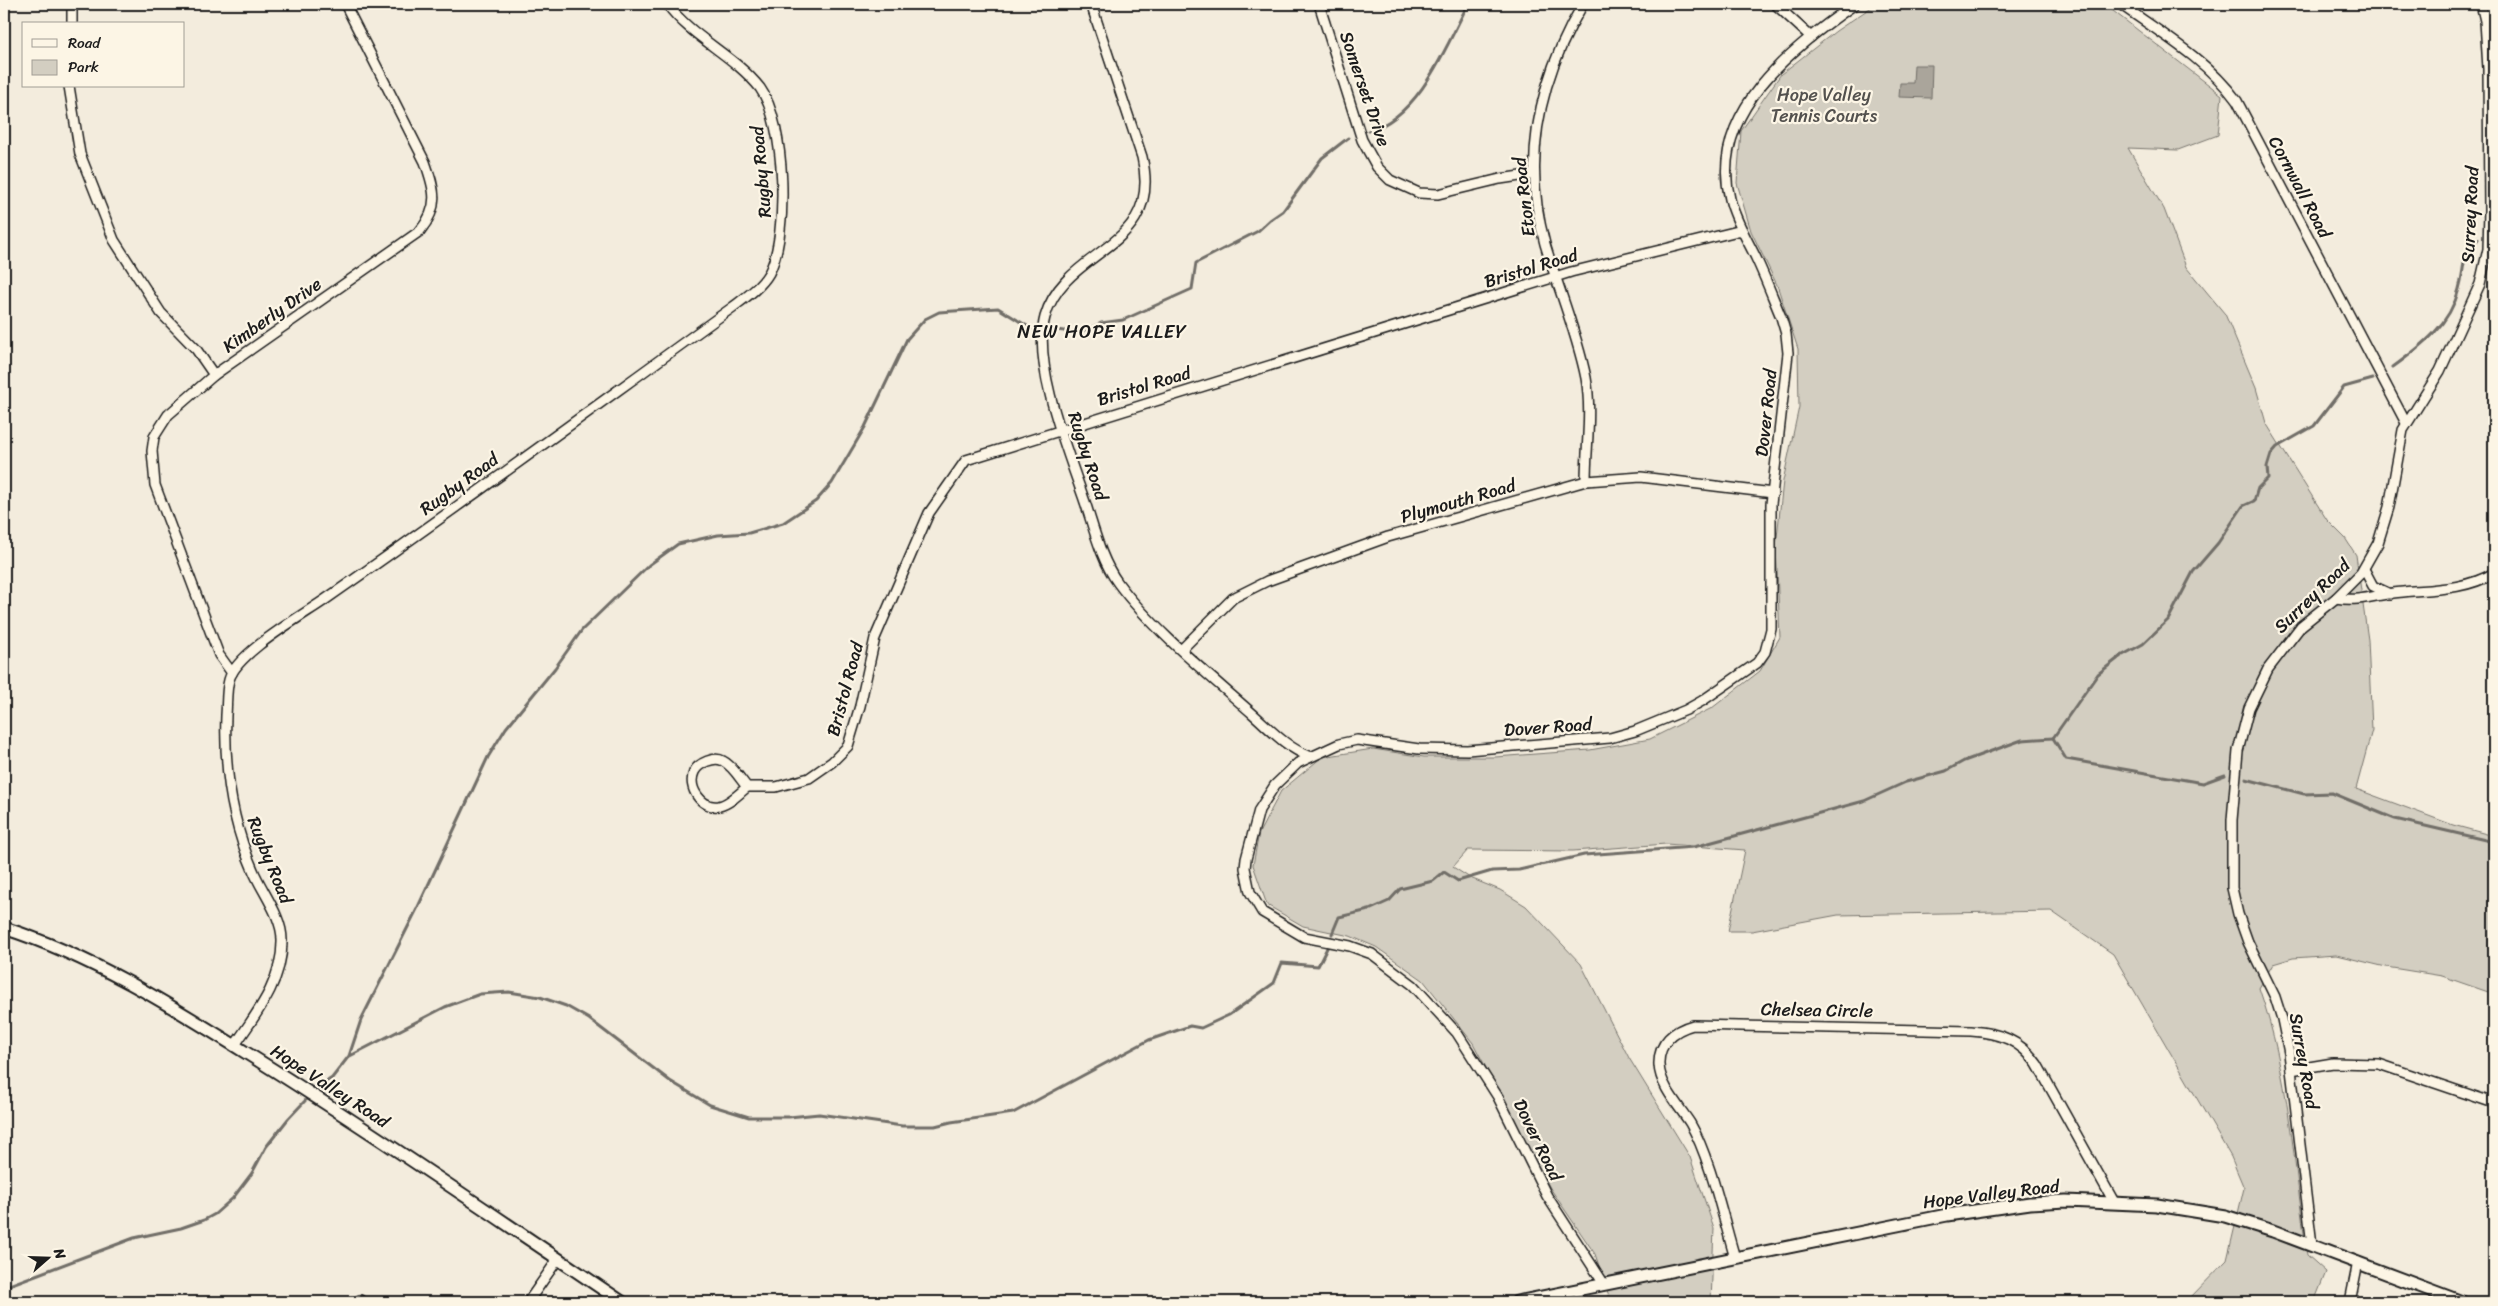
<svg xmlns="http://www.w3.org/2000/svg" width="2498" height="1306" font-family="Sriracha,sans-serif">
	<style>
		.green { fill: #d3cec1; stroke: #78756e }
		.water { fill: #aaa59b; stroke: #716e68 }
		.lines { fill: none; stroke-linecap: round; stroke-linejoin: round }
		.stream { stroke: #716e68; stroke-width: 3 }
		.minor-casing { stroke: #1c1c1c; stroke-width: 12 }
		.secondary-casing { stroke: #1c1c1c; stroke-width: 15 }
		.minor { stroke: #fcf5e5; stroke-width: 9 }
		.secondary { stroke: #fcf5e5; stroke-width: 11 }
		.labels { text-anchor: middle; stroke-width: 4.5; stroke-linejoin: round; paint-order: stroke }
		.street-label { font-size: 18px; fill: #1c1c1c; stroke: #fcf5e5 }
		.park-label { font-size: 18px; fill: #53514e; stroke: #fcf5e5 }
		.neighbourhood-label { font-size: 19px; letter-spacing: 1px; fill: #1c1c1c; stroke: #fcf5e5 }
	</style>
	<rect width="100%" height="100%" fill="#f3ecdd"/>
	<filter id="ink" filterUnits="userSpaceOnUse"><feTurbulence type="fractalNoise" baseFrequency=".02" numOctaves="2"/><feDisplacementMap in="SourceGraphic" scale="10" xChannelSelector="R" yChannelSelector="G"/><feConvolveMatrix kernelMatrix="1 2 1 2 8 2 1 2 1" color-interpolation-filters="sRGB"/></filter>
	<g filter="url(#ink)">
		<!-- green -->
		<path class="green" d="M1876,4H2104L2222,95L2218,135L2178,150L2128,148L2164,209L2186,267L2225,314L2256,388L2266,423L2327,520L2345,538L2356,555L2368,640L2372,730L2356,789L2453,825L2494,836V994L2442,976L2386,967L2336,955L2293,958L2273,964L2259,988C2289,1073 2294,1166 2307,1255L2326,1272L2314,1302H2186L2227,1260L2244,1188L2231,1157L2113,954L2051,911L1838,915L1752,931H1728L1745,850L1666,844L1573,851L1468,850L1453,867L1470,878L1500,890L1526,906L1581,964L1629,1058L1690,1157L1714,1228L1711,1302H1611L1595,1254L1550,1188L1473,1043L1423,980L1376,947L1350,936L1303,926L1267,905L1253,865L1259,833L1281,791L1322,757L1373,749L1424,757H1495L1590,750L1650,739L1712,708L1760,671L1780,637L1776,547L1783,481L1799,407L1798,349L1777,285L1751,231L1737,183L1741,131L1781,74L1836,31Z"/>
		<!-- water -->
		<path class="water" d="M1914,65H1932L1931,98L1899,97L1900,83H1913Z"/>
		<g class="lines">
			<!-- stream -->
			<g class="stream">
				<path d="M1368,131C1419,117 1446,47 1468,4"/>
				<path d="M1056,330L1073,332L1086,330L1101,323L1123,320L1192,289L1196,263L1258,231L1270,220L1283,211L1322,158L1348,138"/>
				<path d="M2393,367C2422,346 2450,325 2459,289C2466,265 2459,260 2478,239"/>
				<path d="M2053,738L2098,674L2121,656L2143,644L2168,620L2193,572L2218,543L2243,506L2254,501L2258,488L2268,478L2267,467L2271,454L2277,447L2314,426L2344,387L2373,379"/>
				<path d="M2053,738L2066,759L2203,783L2225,775"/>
				<path d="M2246,779L2304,794L2332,793L2395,819L2494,842"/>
				<path d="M1332,934L1339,917L1369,910L1389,901L1400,889L1433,881L1444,872L1458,881L1492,871L1519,870L1584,855L1694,847L1864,801L1906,782L1946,771L1964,761L2022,740L2053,738"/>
				<path d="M350,1056L445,1007L480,994L509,992L540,997L566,1006L589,1019L670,1081L710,1105L749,1117H789L819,1114L902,1126H935L951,1122L1013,1113L1149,1040L1190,1026L1201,1028L1229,1015L1274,983L1282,963L1318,966L1327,948"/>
				<path d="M4,1287L134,1238L181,1228L204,1220L215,1214L233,1198L252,1173L266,1147L288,1119L318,1087L332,1078L349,1056L361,1020L417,909L488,757L506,728L555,668L582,630L649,565L678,544L718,535L749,533L783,523L816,501L832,483L865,427L907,339L925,319L939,312L998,308L1032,329"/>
			</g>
			<defs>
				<g id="minor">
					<path d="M1091,4L1142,157C1164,251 1065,246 1045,317C1032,365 1069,455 1085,502C1094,529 1101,560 1118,583C1151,628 1210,676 1253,714C1270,729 1287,748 1309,756"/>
					<path d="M1319,4L1362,140L1377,167L1390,180L1419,193L1438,194L1500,179L1534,174"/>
					<path d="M1583,4C1539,79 1521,158 1545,244C1558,288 1577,333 1586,378C1592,411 1586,448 1586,481"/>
					<path d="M1775,4L1811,37"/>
					<path d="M2120,4C2161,33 2207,60 2237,101L2406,423"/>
					<path d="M72,24V4"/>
					<path d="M69,86L80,154L114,240L161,313L196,349L214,375"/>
					<path d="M2364,569L2373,586L2390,594"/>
					<path d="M2336,598C2357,602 2373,596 2393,593C2427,589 2464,591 2494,573"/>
					<path d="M1182,649L1233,598L1267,581L1388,537L1586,481L1641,477L1773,493"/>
					<path d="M232,673L219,655L155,485L152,451L154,437L168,415L214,375L420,231C440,206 435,190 425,162L345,4"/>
					<path d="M747,787C739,794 729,804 719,806C702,809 687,788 694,772C698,763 715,756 723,761C733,766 740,779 747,787H776L809,778L832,762L848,746L860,706L875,638L929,513L966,460L1571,272L1742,230"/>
					<path d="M235,1045C256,1014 283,981 282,940C282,916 262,892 253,870C231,820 224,769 226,715C227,704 226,691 229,680C236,653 302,616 326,599C463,504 597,405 733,307C745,298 761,287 769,273C789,235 786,124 760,88C734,55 692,38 667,4"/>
					<path d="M2291,1070L2333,1063L2379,1064L2494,1103"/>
					<path d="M2312,1245L2289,1053L2282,1019L2275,997L2248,942L2238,914L2232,888V820L2238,751L2249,708L2268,669L2301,626L2336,598L2361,573L2378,543L2389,507L2403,430L2440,371L2480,284L2488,249L2489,210L2488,69L2485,21L2481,4"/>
					<path d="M1735,1258C1723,1218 1710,1157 1690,1123C1679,1106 1660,1086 1659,1065C1658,1043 1674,1030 1693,1025L1971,1031C2000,1033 2020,1040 2037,1064L2114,1202"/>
					<path d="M1604,1284L1547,1196L1498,1097L1457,1033L1413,985L1372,954L1350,946L1304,937L1262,912L1250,892L1245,868L1246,859L1259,810L1275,785L1298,763L1339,744L1357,740L1419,749L1467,750L1610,738L1635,731L1686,710L1702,701L1757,663L1765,652L1771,629V504L1788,353L1786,334L1781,317C1773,298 1765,277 1756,258C1747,239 1735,220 1730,199C1708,113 1793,47 1855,4"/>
					<path d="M360,1300L363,1302"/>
					<path d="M528,1302L558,1259"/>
					<path d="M2350,1302L2358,1262"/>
				</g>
				<g id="secondary">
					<path d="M4,928C98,958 181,1012 264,1064C385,1140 503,1222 622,1302"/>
					<path d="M1517,1302L1947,1215L2030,1203L2066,1201L2157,1205L2225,1216L2273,1231L2462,1302"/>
				</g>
			</defs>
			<!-- minor casing -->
			<use href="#minor" class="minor-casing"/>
			<!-- secondary casing -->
			<use href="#secondary" class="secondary-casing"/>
			<!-- minor -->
			<use href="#minor" class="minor"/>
			<!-- secondary -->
			<use href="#secondary" class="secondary"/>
		</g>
	</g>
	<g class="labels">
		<!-- street labels -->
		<g class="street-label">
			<text transform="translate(1365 89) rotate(71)" y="6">Somerset Drive</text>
			<text transform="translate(761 172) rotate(-95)" y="6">Rugby Road</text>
			<text transform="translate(2300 187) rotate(62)" y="6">Cornwall Road</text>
			<text transform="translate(1524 197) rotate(-97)" y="6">Eton Road</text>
			<text transform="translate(2470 215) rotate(-87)" y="6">Surrey Road</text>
			<text transform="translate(1531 268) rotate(-17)" y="6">Bristol Road</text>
			<text transform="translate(272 315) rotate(-35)" y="6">Kimberly Drive</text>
			<text transform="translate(1144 386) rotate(-17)" y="6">Bristol Road</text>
			<text transform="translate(1766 413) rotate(-84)" y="6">Dover Road</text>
			<text transform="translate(1088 456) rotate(72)" y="6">Rugby Road</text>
			<text transform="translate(459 484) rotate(-36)" y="6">Rugby Road</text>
			<text transform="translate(1458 501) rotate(-16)" y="6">Plymouth Road</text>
			<text transform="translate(2312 596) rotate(-44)" y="6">Surrey Road</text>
			<text transform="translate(845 689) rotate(-75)" y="6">Bristol Road</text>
			<text transform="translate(1548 727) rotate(-4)" y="6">Dover Road</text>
			<text transform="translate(270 860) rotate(68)" y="6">Rugby Road</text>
			<text transform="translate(1817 1010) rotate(1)" y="6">Chelsea Circle</text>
			<text transform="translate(2304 1061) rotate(80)" y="6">Surrey Road</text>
			<text transform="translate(330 1086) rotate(33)" y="6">Hope Valley Road</text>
			<text transform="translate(1538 1140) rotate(64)" y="6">Dover Road</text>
			<text transform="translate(1991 1194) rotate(-7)" y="6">Hope Valley Road</text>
		</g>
		<!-- park labels -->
		<g class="park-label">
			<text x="1824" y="101">Hope Valley<tspan x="1824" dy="21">Tennis Courts</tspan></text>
		</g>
		<!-- neighbourhood labels -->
		<g class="neighbourhood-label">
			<text x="1102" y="338">NEW HOPE VALLEY</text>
		</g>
	</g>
	<!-- margin -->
	<rect width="2498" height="1306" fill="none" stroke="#fcf5e5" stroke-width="20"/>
	<rect x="10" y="10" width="2478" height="1286" fill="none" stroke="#1c1c1c" stroke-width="2" filter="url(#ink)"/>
	<!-- legend -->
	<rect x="22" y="22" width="162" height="65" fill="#fcf5e5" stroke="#a29e95"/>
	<rect x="32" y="39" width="25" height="8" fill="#fcf5e5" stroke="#a29e95"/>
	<text x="68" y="48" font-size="15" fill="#1c1c1c">Road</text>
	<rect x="32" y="60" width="25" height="15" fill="#d3cec1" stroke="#a29e95"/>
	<text x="68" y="72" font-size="15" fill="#1c1c1c">Park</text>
	<!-- north arrow -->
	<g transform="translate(48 1258) rotate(70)" stroke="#fcf5e5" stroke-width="4" paint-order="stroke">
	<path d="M0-4L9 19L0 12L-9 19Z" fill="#1c1c1c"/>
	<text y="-8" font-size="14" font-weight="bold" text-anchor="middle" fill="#1c1c1c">N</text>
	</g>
</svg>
